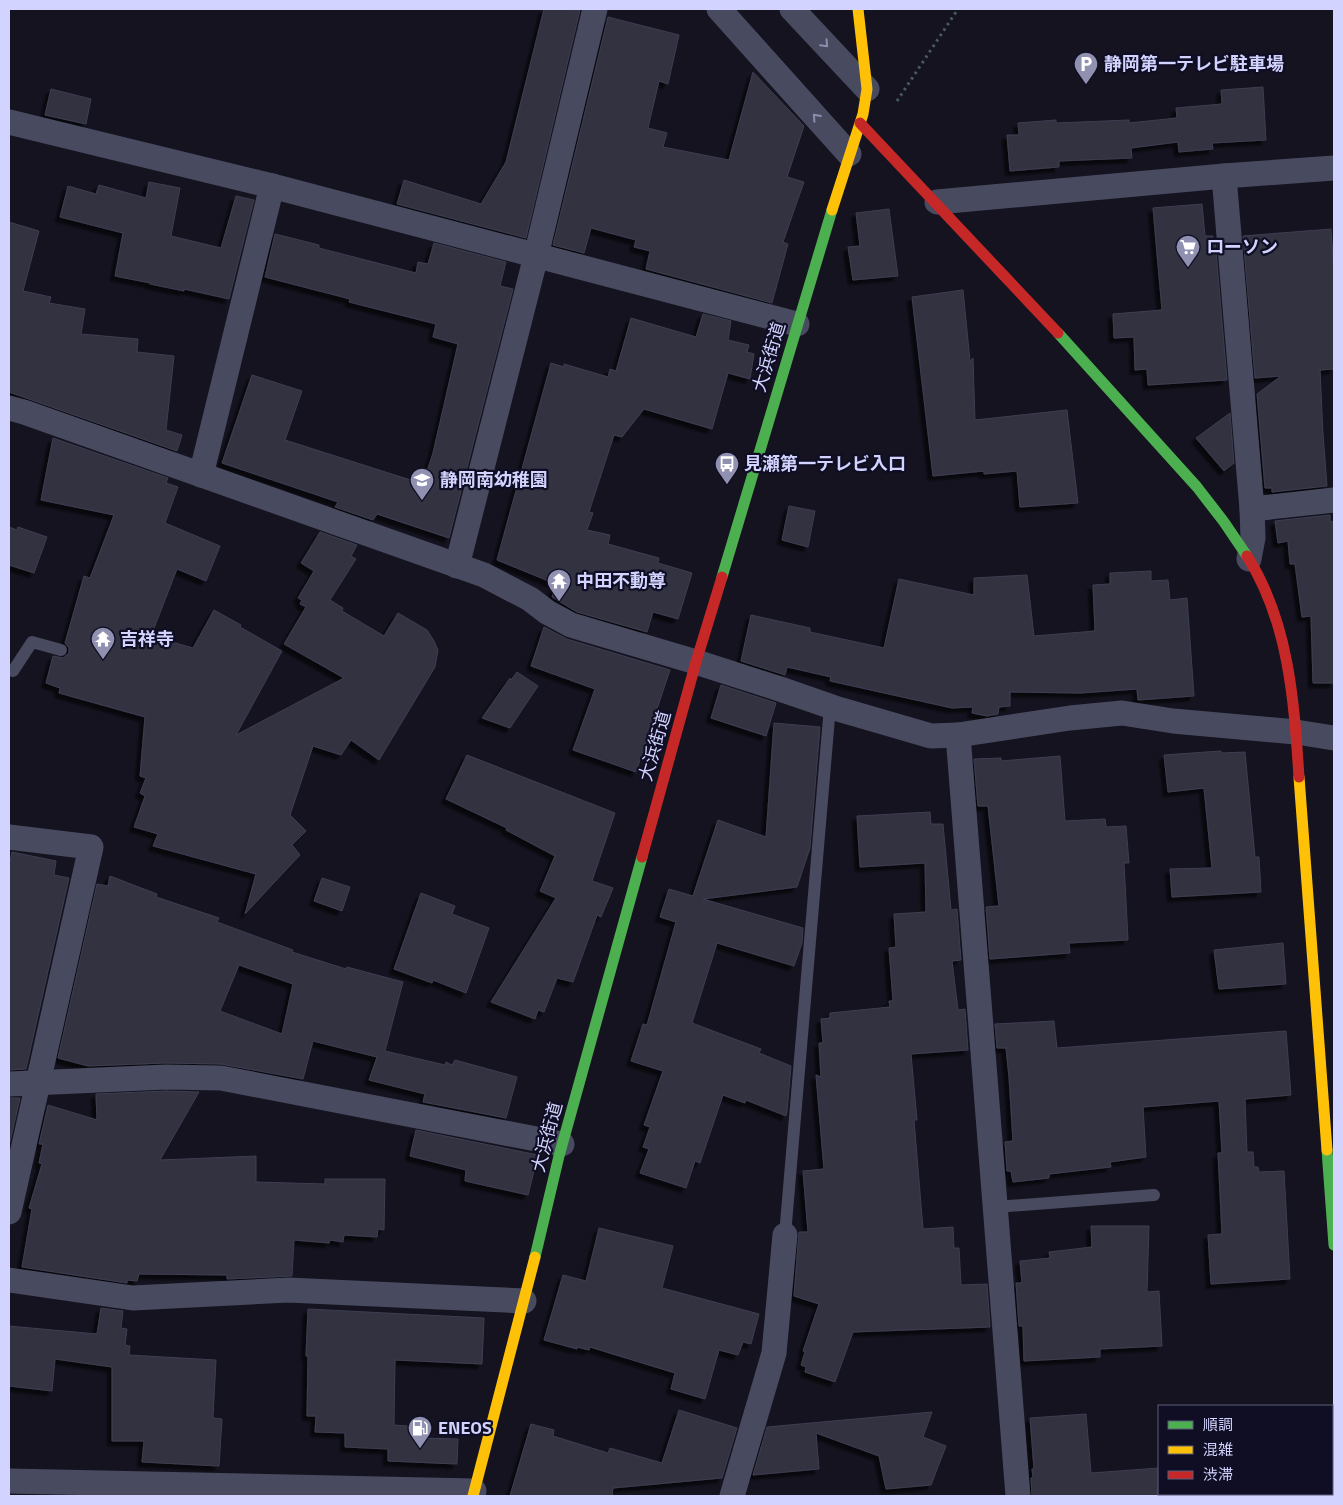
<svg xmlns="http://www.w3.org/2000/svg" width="1343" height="1505" font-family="'Titillium Web','Noto Sans JP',sans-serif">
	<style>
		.building { fill: #323141; stroke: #3e3e52; fill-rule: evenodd; filter: url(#shadow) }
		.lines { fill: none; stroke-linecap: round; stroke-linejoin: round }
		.path { stroke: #495a63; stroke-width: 3; stroke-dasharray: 2.5 4; stroke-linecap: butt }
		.lane { stroke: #484a60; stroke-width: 12 }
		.street { stroke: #484a60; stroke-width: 25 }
		.fast { stroke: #4caf50; stroke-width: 11 }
		.slow { stroke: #ffc107; stroke-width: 11 }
		.jam { stroke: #c62828; stroke-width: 11 }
		.oneway { stroke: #8d8eaf }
		.labels { text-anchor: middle; stroke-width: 4.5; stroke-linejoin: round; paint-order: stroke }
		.poi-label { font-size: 18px; font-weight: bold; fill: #d2d3fe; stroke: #0f0e24; text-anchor: start }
		.street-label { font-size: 18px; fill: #d2d3fe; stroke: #0f0e24 }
	</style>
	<defs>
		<filter id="shadow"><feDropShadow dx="-4.5" dy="4.5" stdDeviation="1" flood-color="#0009"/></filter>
	</defs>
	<rect width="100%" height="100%" fill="#14131f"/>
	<!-- building -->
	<g class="building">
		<path d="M544,9L580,10L526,238L397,204L404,180L481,204L506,162Z"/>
		<path d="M608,17L679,35L668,84L659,81L648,128L667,133L663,147L729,160L753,72L804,126L787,177L804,182L783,242L788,244L772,303L646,269L650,251L634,247L636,240L591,228L584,253L553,245Z"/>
		<path d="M1263,87L1266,140L1212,143L1213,149L1179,152L1178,142L1131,148L1132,158L1059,161V167L1010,171L1007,135H1019L1018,123L1056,120V123L1129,120V123L1177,118L1176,108L1222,104L1221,90Z"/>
		<path d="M51,89L91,99L86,124L45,115Z"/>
		<path d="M149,182L180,188L171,236L221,248L236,196L254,200L229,299L184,289V291L150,284V283L115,276L123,233L60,217L68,186L96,194L99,185L146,198Z"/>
		<path d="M1202,204L1205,236H1213V239H1215L1227,380L1148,385L1147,369L1135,370L1134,337L1114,338L1113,314L1162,310L1153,208Z"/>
		<path d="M889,209L898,276L853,280L848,247L860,246L856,213Z"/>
		<path d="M9,222L39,231L23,291L51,297L49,303L85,309L81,334L138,339L137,352L174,356L166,430L182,435L177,451L9,392Z"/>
		<path d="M1331,229L1334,270V369L1320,370L1323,434L1327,486L1272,492V488H1265L1257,394L1281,376L1255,378L1243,236Z"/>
		<path d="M275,234L319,245V248L416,273L418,262L428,264L434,243L506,262L500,286L513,289L449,538L377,514L373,520L335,507L338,502L222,463L252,375L302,391L285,440L423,484L433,453L458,344L433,337L436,324L349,302L350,299L265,277Z"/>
		<path d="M963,290L970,361L973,358L975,420L1067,410L1078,503L1020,507L1017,471L984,474V471L933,476L912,297Z"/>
		<path d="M703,314L731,321L728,340L749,345L747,352L754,354L750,379L728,373L712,429L644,409L622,437L614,435L589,512L593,513L587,530L610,535L608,544L659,558L658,563L692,573L678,619L653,612L647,632L577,612L552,597L556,584L497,560L551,363L564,367V364L608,377L610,369L616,371L631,318L696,337Z"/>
		<path d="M1230,413L1234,463L1224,471L1196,438Z"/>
		<path d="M53,438L168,478L166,483L178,487L165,523L220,546L206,581L177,569L151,636L193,648L214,610L241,625L240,627L282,651L236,735L344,678L284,644L306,607L300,604L302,600L298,598L314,571L301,563L320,532L357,545L351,556L356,559L330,600L343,608L342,611L384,636L398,613L427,630L434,641L438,650L435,667L379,760L351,740L341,755L313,746L290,815L306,831L292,845L300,855L245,914L256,874L153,846L158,834L134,827L145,796L140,793L146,778L140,776L145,717L59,693L60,688L46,683L53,656L63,658L69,653V648L65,643L84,576L90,578L114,515L41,500Z"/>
		<path d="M789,506L815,511L808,547L782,540Z"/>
		<path d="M1330,515V522L1334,521V683H1313L1311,616L1302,617L1295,564H1290L1288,541L1278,543L1275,521Z"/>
		<path d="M9,527L17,530L18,527L47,537L34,573L9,565Z"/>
		<path d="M1151,571V581L1168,580L1170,600L1187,598L1194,696L1138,700L1137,689L1081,693L1010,692V706L999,707L998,714L987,716L972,713L973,707L952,708L830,681L831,677L787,667L785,675L741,661L751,615L810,628V632L884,648L899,579L974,595V578L1027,575L1034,636L1095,631L1093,585L1110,584V573Z"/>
		<path d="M544,627L567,639L670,670L636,772L573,750L595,689L531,666Z"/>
		<path d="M517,672L538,686L510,728L482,718L510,678L511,680Z"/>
		<path d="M721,685L776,703L766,736L711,718Z"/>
		<path d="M774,723L820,727L810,848L797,887L703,899L803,928L802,943L794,966L717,943L692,1023L761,1049L759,1053L791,1066L787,1112L786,1116L746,1100L745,1103L723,1095L700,1163L695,1161L686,1188L640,1173L649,1149L643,1147L650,1127L644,1125L663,1071L631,1061L643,1024L647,1025L676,922L660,917L669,889L693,896L718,820L766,837Z"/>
		<path d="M1221,751V753L1245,752L1255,857H1259L1261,892L1172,897L1170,869L1212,868L1204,788L1168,792L1164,755Z"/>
		<path d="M467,755L615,813L592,881L613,888L601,917L597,915L573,982L557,978L544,1012L538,1010L535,1019L491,1002L556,898L540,891L555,856L506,830L507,828L446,799Z"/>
		<path d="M1060,756L1065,821L1105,819L1106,827L1126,826L1129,863H1124L1128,940L1069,943L1070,953L990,959L986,907L999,906L988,806H978L974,759L1001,758V761Z"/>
		<path d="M930,812L931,824H943L951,910L957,909L961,960L952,961L958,1010L965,1009L968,1050L911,1054L917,1120H914L923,1229L953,1227L954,1248H959L961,1285L987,1284L990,1327L853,1332L835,1382L805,1372L806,1367L801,1365L805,1352L803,1351L819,1304L794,1296L799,1232H808L803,1171L824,1169L816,1075L821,1077L819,1043H823L821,1019L830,1018V1013L890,1007L889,1001H893L889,948L896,947L894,914L926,912L925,863L860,867L857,816Z"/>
		<path d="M12,852L56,861L54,875L69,878L26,1069L9,1070V866Z"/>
		<path d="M110,876L157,894L156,897L219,918L217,922L293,950L292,952L346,969L347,967L403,982L385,1051L445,1065L446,1062L452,1065L455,1060L517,1077L506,1118L423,1102L425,1094L369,1080L377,1057L313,1041L303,1079L221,1064L165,1063L88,1066L58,1058L97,884L108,886ZM239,965L293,984L282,1034L220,1011Z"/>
		<path d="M322,878L350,887L342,911L314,901Z"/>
		<path d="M421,893L455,906L452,914L489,928L466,993L433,980L432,983L394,969Z"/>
		<path d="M1283,943L1286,984L1219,989L1214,950Z"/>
		<path d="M1054,1021L1057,1048L1286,1031L1291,1095L1245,1099L1247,1152H1253L1254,1167H1258L1259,1172L1284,1171L1290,1279L1211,1284L1208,1235L1222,1234L1218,1153H1222L1219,1101L1143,1107L1146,1157L1110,1162L1111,1167L1049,1174V1178L1013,1182L1011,1171H1007L1005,1142L1013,1141L1009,1077L1006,1048H997L995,1024Z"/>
		<path d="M166,1091L199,1092L160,1160L256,1156V1182L325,1184V1179H385L384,1230L378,1229L377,1237L344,1235L343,1242L330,1240L329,1243L294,1240L292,1276L227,1279V1275L139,1274L137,1281L127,1280V1283L22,1267L32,1209L29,1208L42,1164L39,1163L43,1144H39L48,1105L97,1120L96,1094Z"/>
		<path d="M9,1098H20L10,1142H9Z"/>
		<path d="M416,1130L538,1155L528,1195L465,1181L466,1170L410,1156Z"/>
		<path d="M1091,1226H1149L1147,1292L1159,1291L1162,1346L1100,1349V1357L1024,1361L1023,1326H1019L1016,1283H1022L1020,1261L1050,1258L1049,1252L1092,1247Z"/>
		<path d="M599,1228L673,1246L662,1288L759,1314L751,1344L743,1342L738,1355L719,1350L705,1399L671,1389L675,1373L590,1347L589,1350L577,1347V1349L544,1340L563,1275L586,1281Z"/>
		<path d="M101,1308L123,1311L121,1328L127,1329L125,1345L130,1346L129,1355L216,1360L213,1418L222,1419L219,1466L142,1462L144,1441H112V1367L55,1359L52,1391L9,1386V1326L97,1334Z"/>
		<path d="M308,1309L484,1318L482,1364L395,1360L394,1425L421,1427V1438L458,1439L457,1464L388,1461V1449L345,1447V1433L315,1432L316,1416H307L308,1356H306Z"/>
		<path d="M679,1410L737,1428L722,1478L613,1488L612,1496H510L531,1424L554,1430L553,1436L608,1453L610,1448L662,1463Z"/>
		<path d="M932,1412L923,1437L946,1446L931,1485L886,1489L879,1456L816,1433L819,1469L753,1475L767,1427Z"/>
		<path d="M1086,1414L1091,1473L1159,1468V1496H1032L1031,1478L1033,1477L1032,1469H1034L1030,1418Z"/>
	</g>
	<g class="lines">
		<!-- path -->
		<path class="path" d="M897,101L958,9"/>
		<!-- lane -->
		<g class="lane">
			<path d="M9,670L13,671L32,642L61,650"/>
			<path d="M995,1207L1154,1195"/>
			<path d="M785,1235L830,706"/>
		</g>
		<!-- street -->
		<g class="street">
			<path d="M719,9L849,154"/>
			<path d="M792,9L867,89"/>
			<path d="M9,122L272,186L797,324"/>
			<path d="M1224,176L1252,509L1253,538L1249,559"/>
			<path d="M937,202L1224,176L1334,168"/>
			<path d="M9,408L24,412L484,575L530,599L547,612L571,625L696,662L783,690L838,709L931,736L958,735L1070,718L1122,713L1173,721L1296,732L1334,738"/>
			<path d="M201,475L272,186"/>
			<path d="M1252,509L1334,500"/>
			<path d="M457,566L536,256L595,9"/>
			<path d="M958,735L1018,1496"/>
			<path d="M9,837L91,847L9,1212"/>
			<path d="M9,1084L166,1077L221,1078L562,1144"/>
			<path d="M9,1280L133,1298L288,1290L524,1301"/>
			<path d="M9,1481L474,1491"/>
			<path d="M732,1496L774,1353L785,1235"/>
		</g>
		<!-- fast -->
		<g class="fast">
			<path d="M1058,333L1197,487L1224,522L1247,556"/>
			<path d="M722,577L832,210"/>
			<path d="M1327,1150L1334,1245"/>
			<path d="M535,1257L559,1156L642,857"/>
		</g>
		<!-- slow -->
		<g class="slow">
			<path d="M832,210L863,114L867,89L858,9"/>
			<path d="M1299,777L1327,1150"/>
			<path d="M473,1496L535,1257"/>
		</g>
		<!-- jam -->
		<g class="jam">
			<path d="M860,123L1058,333"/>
			<path d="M1247,556C1289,622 1294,701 1299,777"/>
			<path d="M642,857L696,662L722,577"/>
		</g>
	</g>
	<!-- one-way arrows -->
	<defs><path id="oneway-chevron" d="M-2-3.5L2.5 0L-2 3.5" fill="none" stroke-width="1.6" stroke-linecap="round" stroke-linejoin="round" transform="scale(1.25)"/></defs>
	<g class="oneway">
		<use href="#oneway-chevron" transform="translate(825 44) rotate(47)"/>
		<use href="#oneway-chevron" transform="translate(816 117) rotate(-132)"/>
	</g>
	<!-- icons -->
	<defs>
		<symbol id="parking-pin" viewBox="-11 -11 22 30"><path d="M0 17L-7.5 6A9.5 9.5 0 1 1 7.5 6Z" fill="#9090b0" stroke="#0f0e24"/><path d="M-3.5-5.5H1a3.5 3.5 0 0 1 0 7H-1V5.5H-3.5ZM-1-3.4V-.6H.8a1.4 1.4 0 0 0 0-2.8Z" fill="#fff"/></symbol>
		<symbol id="supermarket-pin" viewBox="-11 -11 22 30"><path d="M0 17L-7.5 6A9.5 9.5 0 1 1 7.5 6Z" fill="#9090b0" stroke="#0f0e24"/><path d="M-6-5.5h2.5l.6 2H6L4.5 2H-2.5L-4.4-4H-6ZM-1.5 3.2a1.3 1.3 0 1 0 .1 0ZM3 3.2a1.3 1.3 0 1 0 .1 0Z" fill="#fff"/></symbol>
		<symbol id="bus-pin" viewBox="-11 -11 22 30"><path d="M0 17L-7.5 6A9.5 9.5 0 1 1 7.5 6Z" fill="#9090b0" stroke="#0f0e24"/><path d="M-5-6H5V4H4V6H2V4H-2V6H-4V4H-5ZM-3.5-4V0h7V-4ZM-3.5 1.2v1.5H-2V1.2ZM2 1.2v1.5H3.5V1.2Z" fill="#fff"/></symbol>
		<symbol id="school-pin" viewBox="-11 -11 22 30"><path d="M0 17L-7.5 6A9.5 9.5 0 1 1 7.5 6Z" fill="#9090b0" stroke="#0f0e24"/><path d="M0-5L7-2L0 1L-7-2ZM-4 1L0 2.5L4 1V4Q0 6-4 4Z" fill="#fff"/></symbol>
		<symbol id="temple-pin" viewBox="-11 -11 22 30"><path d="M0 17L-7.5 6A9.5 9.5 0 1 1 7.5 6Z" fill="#9090b0" stroke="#0f0e24"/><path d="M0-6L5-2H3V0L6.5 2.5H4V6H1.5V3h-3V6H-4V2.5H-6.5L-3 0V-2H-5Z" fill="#fff"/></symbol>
		<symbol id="fuel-pin" viewBox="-11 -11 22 30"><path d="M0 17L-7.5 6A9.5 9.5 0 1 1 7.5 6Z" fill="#9090b0" stroke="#0f0e24"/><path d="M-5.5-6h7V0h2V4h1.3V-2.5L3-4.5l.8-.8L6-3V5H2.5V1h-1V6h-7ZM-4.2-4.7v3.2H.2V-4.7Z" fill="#fff"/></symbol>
	</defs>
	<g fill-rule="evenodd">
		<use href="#parking-pin" x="1072" y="50" width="28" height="38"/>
		<use href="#supermarket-pin" x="1174" y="233" width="28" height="38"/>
		<use href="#bus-pin" x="713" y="450" width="28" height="38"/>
		<use href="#school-pin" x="408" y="466" width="28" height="38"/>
		<use href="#temple-pin" x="545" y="567" width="28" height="38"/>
		<use href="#temple-pin" x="89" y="625" width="28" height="38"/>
		<use href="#fuel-pin" x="406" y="1414" width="28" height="38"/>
	</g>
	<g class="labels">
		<!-- poi labels -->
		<g class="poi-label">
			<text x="1104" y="70">静岡第一テレビ駐車場</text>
			<text x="1206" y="253">ローソン</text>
			<text x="744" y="470">見瀬第一テレビ入口</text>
			<text x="440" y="486">静岡南幼稚園</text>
			<text x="576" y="587">中田不動尊</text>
			<text x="120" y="645">吉祥寺</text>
			<text x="438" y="1434">ENEOS</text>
		</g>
		<!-- street labels -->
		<g class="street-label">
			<text transform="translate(769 357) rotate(-73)" y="6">大浜街道</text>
			<text transform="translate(655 746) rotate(-74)" y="6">大浜街道</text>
			<text transform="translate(547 1137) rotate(-75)" y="6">大浜街道</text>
		</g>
	</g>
	<!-- border -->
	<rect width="1343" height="1505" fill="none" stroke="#d2d3fe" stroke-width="20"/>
	<!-- legend -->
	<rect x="1158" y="1405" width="175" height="90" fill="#0f0e24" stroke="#5d5d7b"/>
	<rect x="1168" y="1421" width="25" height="8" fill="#4caf50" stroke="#5d5d7b"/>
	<text x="1203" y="1430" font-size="15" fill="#d2d3fe">順調</text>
	<rect x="1168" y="1446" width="25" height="8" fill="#ffc107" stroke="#5d5d7b"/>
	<text x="1203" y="1455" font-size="15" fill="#d2d3fe">混雑</text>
	<rect x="1168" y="1471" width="25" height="8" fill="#c62828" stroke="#5d5d7b"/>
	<text x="1203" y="1480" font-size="15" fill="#d2d3fe">渋滞</text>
</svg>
